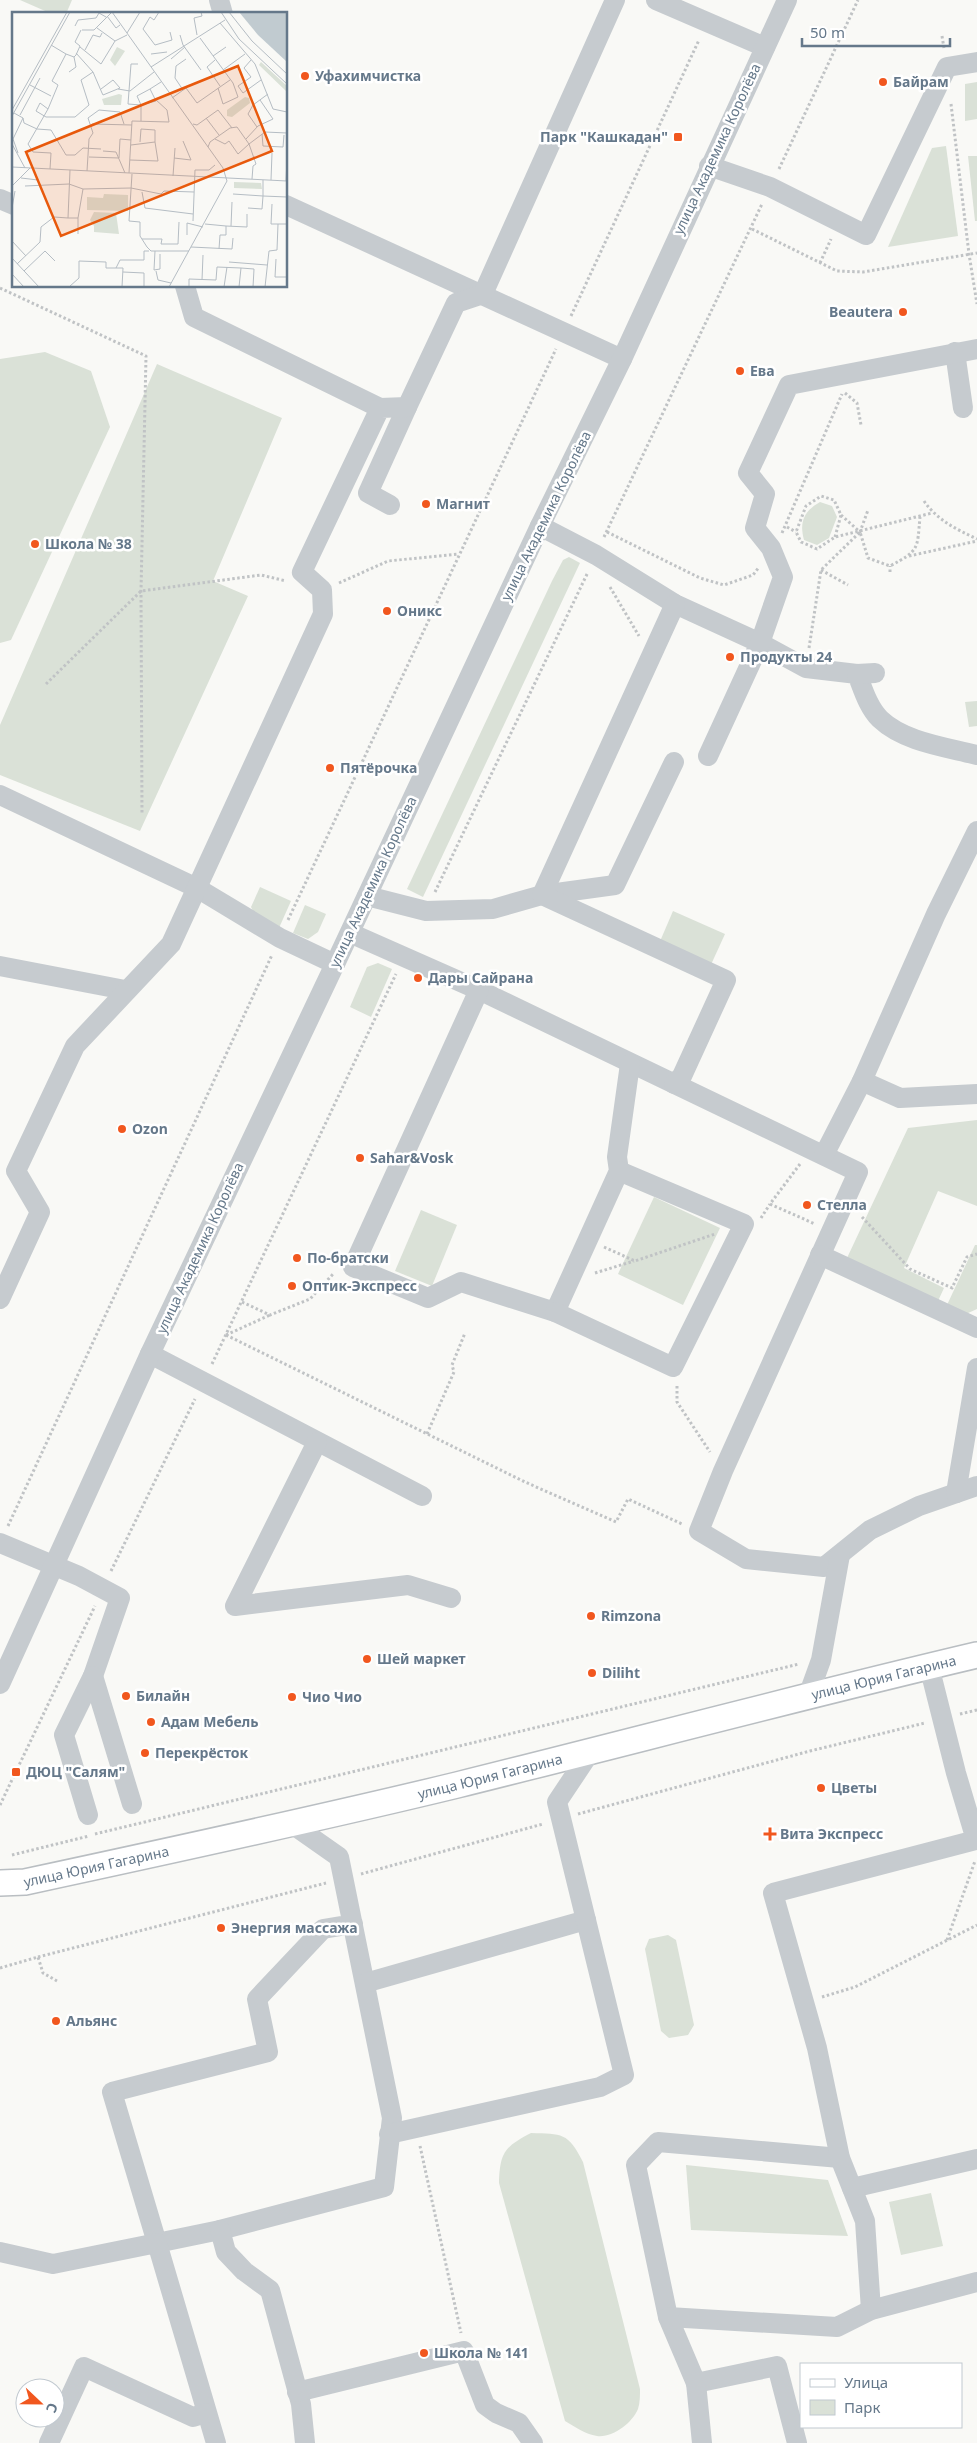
<svg xmlns="http://www.w3.org/2000/svg" width="977" height="2443" font-family="'Noto Sans',sans-serif">
	<style>
		.green { fill: #dae1d7 }
		.lines { fill: none; stroke-linecap: round; stroke-linejoin: round }
		.major-casing { stroke: #b9bec2; stroke-width: 28 }
		.path { stroke: #c0c3c5; stroke-width: 3; stroke-dasharray: 2.5 2.5; stroke-linecap: butt }
		.minor { stroke: #c6cbcf; stroke-width: 20 }
		.major { stroke: #fff; stroke-width: 25 }
		.poi-dot { fill: #f1571e; stroke: #fff; stroke-width: 2 }
		.labels { text-anchor: middle; stroke-width: 5; stroke-linejoin: round; paint-order: stroke }
		.poi-label { font-size: 14px; font-weight: bold; fill: #65788a; stroke: #fff; text-anchor: start }
		.street-label { font-size: 14px; fill: #65788a; stroke: #fff }
		.inset-road { fill: none; stroke: #b5bdc4; stroke-width: 1 }
		.view { fill: #e8590c; fill-opacity: 0.15; stroke: #e8590c; stroke-width: 2.5 }
		.inset-edge { fill: none; stroke: #65788a; stroke-width: 2.5 }
	</style>
	<rect width="100%" height="100%" fill="#f9f9f6"/>
	<!-- green -->
	<g class="green">
		<path d="M20,0H72L66,14H52Z"/>
		<path d="M977,82V119L965,121V84Z"/>
		<path d="M946,146L958,236L888,247L932,148Z"/>
		<path d="M968,156H977V221H975Z"/>
		<path d="M45,352L91,371L110,427L11,640L0,643V359Z"/>
		<path d="M157,364L282,418L213,581L248,596L140,831L0,775V725Z"/>
		<path d="M820,502L832,506L837,517L829,538L817,545L804,540C799,522 804,511 820,502Z"/>
		<path d="M569,557L580,563L423,897L407,889L552,581L563,560Z"/>
		<path d="M977,701V726L969,727L965,702Z"/>
		<path d="M260,887L291,901L279,928L256,917L251,907Z"/>
		<path d="M305,905L326,914L318,932L308,939L293,933Z"/>
		<path d="M673,911L725,934L709,969L658,946Z"/>
		<path d="M378,963L392,969L371,1017L350,1007L367,967Z"/>
		<path d="M977,1120V1206L938,1191L904,1268L944,1288L938,1301L847,1258L908,1128Z"/>
		<path d="M654,1197L720,1228L683,1305L618,1274Z"/>
		<path d="M421,1210L457,1225L432,1286L395,1271Z"/>
		<path d="M975,1245H977V1309L966,1314L947,1305Z"/>
		<path d="M668,1935L676,1940L694,2025L688,2035L669,2038L661,2031L645,1949L649,1939Z"/>
		<path d="M531,2133C562,2134 568,2132 583,2162L640,2389C640,2395 640,2403 638,2409C632,2423 613,2438 597,2436C585,2434 575,2427 565,2421L499,2183C500,2153 504,2147 531,2133Z"/>
		<path d="M686,2165L828,2180L848,2236L691,2230Z"/>
		<path d="M931,2193L943,2246L901,2255L889,2202Z"/>
	</g>
	<g class="lines">
		<defs>
			<g id="major">
				<path id="s1" d="M0,1883L25,1882C169,1851 313,1820 457,1785C630,1742 803,1696 977,1655"/>
			</g>
		</defs>
		<!-- major casing -->
		<use href="#major" class="major-casing"/>
		<!-- path -->
		<g class="path">
			<path d="M942,36L944,48"/>
			<path d="M951,104L969,254L977,304"/>
			<path d="M779,169L858,0"/>
			<path d="M752,229L837,271L863,272L977,253"/>
			<path d="M820,263L831,239"/>
			<path d="M0,288L146,356L141,591L142,815"/>
			<path d="M571,316L699,40"/>
			<path d="M845,393L857,403L861,425"/>
			<path d="M924,501C937,520 956,529 977,539"/>
			<path d="M841,515L860,532L868,510"/>
			<path d="M787,527L796,532"/>
			<path d="M607,532L700,578L724,585L753,575L759,567"/>
			<path d="M782,533L842,394"/>
			<path d="M604,537L762,204"/>
			<path d="M835,537L841,515L834,500L821,496L806,506L796,532L801,542L817,549L835,537L932,513"/>
			<path d="M909,556L977,541"/>
			<path d="M821,570L848,585"/>
			<path d="M890,572V566"/>
			<path d="M339,583L388,561L458,554"/>
			<path d="M610,587L639,636"/>
			<path d="M809,648L821,570L860,532L868,558L890,566C920,550 917,549 920,517"/>
			<path d="M46,684L141,591L261,575L286,581"/>
			<path d="M435,892L588,572"/>
			<path d="M288,920L556,349"/>
			<path d="M800,1164L770,1204L815,1224"/>
			<path d="M862,1217L910,1269L952,1288L967,1257L977,1254"/>
			<path d="M761,1218L770,1204"/>
			<path d="M604,1247L635,1261L715,1234"/>
			<path d="M595,1273L634,1261"/>
			<path d="M242,1302L270,1315L310,1299L334,1273"/>
			<path d="M226,1335L525,1482L616,1522L628,1499L682,1524"/>
			<path d="M226,1335L270,1315"/>
			<path d="M212,1364L396,974"/>
			<path d="M677,1386V1402L710,1452"/>
			<path d="M427,1434L454,1372L452,1365L465,1333"/>
			<path d="M8,1526L272,955"/>
			<path d="M111,1571L195,1399"/>
			<path d="M960,1714L977,1710"/>
			<path d="M0,1805L95,1606"/>
			<path d="M578,1814L810,1751L925,1723"/>
			<path d="M95,1834L799,1664"/>
			<path d="M12,1855L89,1836"/>
			<path d="M361,1874L543,1824"/>
			<path d="M947,1940L975,1861"/>
			<path d="M38,1957L326,1883"/>
			<path d="M0,1968L38,1957L43,1973L57,1981"/>
			<path d="M822,1997L855,1987L977,1925"/>
			<path d="M420,2146L461,2333"/>
		</g>
		<!-- minor -->
		<g class="minor">
			<path d="M219,0L223,14"/>
			<path d="M656,0L765,47"/>
			<path d="M709,166L770,187L866,235L947,67L977,62"/>
			<path d="M0,199L14,205"/>
			<path d="M286,205L622,359"/>
			<path d="M185,286L194,317L380,408"/>
			<path d="M955,352L963,408"/>
			<path d="M390,505L368,493L407,407"/>
			<path d="M540,526L596,555L675,604L760,643L806,668L857,674C863,689 868,707 880,719C904,742 946,747 977,755"/>
			<path d="M857,674L875,673"/>
			<path d="M708,756L760,643L783,577L771,548L755,528L765,494L748,473L789,385L977,349"/>
			<path d="M0,795L197,888L280,938L335,964"/>
			<path d="M367,896L426,911L493,909L542,895L615,885L674,762"/>
			<path d="M350,933L479,990L858,1172L723,1471L699,1531L746,1559L824,1567L870,1530L919,1506L977,1486"/>
			<path d="M0,966L125,990"/>
			<path d="M479,990L353,1267L428,1298L461,1282L555,1312L619,1171L617,1157L630,1064"/>
			<path d="M862,1081L900,1098L977,1094"/>
			<path d="M674,1084L682,1076L726,980L542,895L675,604"/>
			<path d="M824,1155L862,1081L936,914L977,831"/>
			<path d="M820,1255L977,1328"/>
			<path d="M0,1299L40,1212L16,1171L75,1046L171,944L323,614L322,590L302,572L380,408L407,407L456,303L483,294L615,0"/>
			<path d="M555,1312L673,1367L744,1224L619,1171"/>
			<path d="M150,1354L422,1496"/>
			<path d="M317,1442L235,1606L408,1585L451,1598"/>
			<path d="M956,1493L977,1368"/>
			<path d="M0,1543L79,1576L120,1598L93,1676L64,1735L88,1815"/>
			<path d="M93,1676L132,1804"/>
			<path d="M0,1684L150,1354L335,964L540,526L622,359L787,0"/>
			<path d="M808,1696L821,1660L840,1555"/>
			<path d="M292,1824L339,1857L392,2118L384,2187L220,2230L157,2243L112,2092L268,2052L257,1999L323,1929L353,1924"/>
			<path d="M365,1983L586,1920"/>
			<path d="M389,2134L600,2087L624,2075L557,1802L591,1751"/>
			<path d="M840,2158L658,2142L636,2165L668,2317L837,2327L871,2310L977,2282"/>
			<path d="M852,2188L977,2159"/>
			<path d="M220,2230L226,2252L244,2271L270,2290L301,2404L305,2443"/>
			<path d="M0,2252L53,2264L157,2243L216,2443"/>
			<path d="M871,2310L865,2221L840,2158L817,2048L773,1893L976,1840L956,1773L929,1666"/>
			<path d="M668,2317L696,2383"/>
			<path d="M297,2392L464,2351L485,2405L496,2413L519,2423L533,2443"/>
			<path d="M49,2443L84,2367L193,2417L206,2413"/>
			<path d="M702,2443L696,2383L777,2366L797,2443"/>
		</g>
		<!-- major -->
		<use href="#major" class="major"/>
	</g>
	<!-- markers -->
	<g class="poi-dot">
		<circle cx="305" cy="76" r="5"/>
		<circle cx="883" cy="82" r="5"/>
		<rect x="673" y="132" width="10" height="10" rx="2.5"/>
		<circle cx="903" cy="312" r="5"/>
		<circle cx="740" cy="371" r="5"/>
		<circle cx="426" cy="504" r="5"/>
		<circle cx="35" cy="544" r="5"/>
		<circle cx="387" cy="611" r="5"/>
		<circle cx="730" cy="657" r="5"/>
		<circle cx="330" cy="768" r="5"/>
		<circle cx="418" cy="978" r="5"/>
		<circle cx="122" cy="1129" r="5"/>
		<circle cx="360" cy="1158" r="5"/>
		<circle cx="807" cy="1205" r="5"/>
		<circle cx="297" cy="1258" r="5"/>
		<circle cx="292" cy="1286" r="5"/>
		<circle cx="591" cy="1616" r="5"/>
		<circle cx="367" cy="1659" r="5"/>
		<circle cx="592" cy="1673" r="5"/>
		<circle cx="126" cy="1696" r="5"/>
		<circle cx="292" cy="1697" r="5"/>
		<circle cx="151" cy="1722" r="5"/>
		<circle cx="145" cy="1753" r="5"/>
		<rect x="11" y="1767" width="10" height="10" rx="2.5"/>
		<circle cx="821" cy="1788" r="5"/>
		<path d="M767.5 1826.5h5v5h5v5h-5v5h-5v-5h-5v-5h5z"/>
		<circle cx="221" cy="1928" r="5"/>
		<circle cx="56" cy="2021" r="5"/>
		<circle cx="424" cy="2353" r="5"/>
	</g>
	<g class="labels">
		<!-- poi labels -->
		<g class="poi-label">
			<text x="315" y="81">Уфахимчистка</text>
			<text x="893" y="87">Байрам</text>
			<text x="668" y="142" text-anchor="end">Парк "Кашкадан"</text>
			<text x="893" y="317" text-anchor="end">Beautera</text>
			<text x="750" y="376">Ева</text>
			<text x="436" y="509">Магнит</text>
			<text x="45" y="549">Школа № 38</text>
			<text x="397" y="616">Оникс</text>
			<text x="740" y="662">Продукты 24</text>
			<text x="340" y="773">Пятёрочка</text>
			<text x="428" y="983">Дары Сайрана</text>
			<text x="132" y="1134">Ozon</text>
			<text x="370" y="1163">Sahar&amp;Vosk</text>
			<text x="817" y="1210">Стелла</text>
			<text x="307" y="1263">По-братски</text>
			<text x="302" y="1291">Оптик-Экспресс</text>
			<text x="601" y="1621">Rimzona</text>
			<text x="377" y="1664">Шей маркет</text>
			<text x="602" y="1678">Diliht</text>
			<text x="136" y="1701">Билайн</text>
			<text x="302" y="1702">Чио Чио</text>
			<text x="161" y="1727">Адам Мебель</text>
			<text x="155" y="1758">Перекрёсток</text>
			<text x="26" y="1777">ДЮЦ "Салям"</text>
			<text x="831" y="1793">Цветы</text>
			<text x="780" y="1839">Вита Экспресс</text>
			<text x="231" y="1933">Энергия массажа</text>
			<text x="66" y="2026">Альянс</text>
			<text x="434" y="2358">Школа № 141</text>
		</g>
		<!-- street labels -->
		<g class="street-label">
			<text transform="translate(717 149) rotate(-65)" y="5">улица Академика Королёва</text>
			<text transform="translate(546 516) rotate(-64)" y="5">улица Академика Королёва</text>
			<text transform="translate(373 882) rotate(-65)" y="5">улица Академика Королёва</text>
			<text transform="translate(200 1248) rotate(-65)" y="5">улица Академика Королёва</text>
			<text dy="5" stroke="none"><textPath href="#s1" startOffset="908">улица Юрия Гагарина</textPath></text>
			<text dy="5" stroke="none"><textPath href="#s1" startOffset="502">улица Юрия Гагарина</textPath></text>
			<text dy="5" stroke="none"><textPath href="#s1" startOffset="98">улица Юрия Гагарина</textPath></text>
		</g>
	</g>
	<!-- overview -->
	<g transform="translate(12 12)">
		<rect width="275" height="275" fill="#f9f9f6"/>
		<path d="M105,35L113,39L103,54L98,48ZM249,50L275,74V80L247,53ZM107,82L110,83L109,93H92L90,87ZM233,85L237,86L238,91L220,105L215,104V98ZM222,170L249,171L250,177L222,176ZM92,182L116,183V199L75,198V185L91,186ZM82,200L104,201L107,222L82,220V214L78,208Z" fill="#dae1d7"/>
		<path d="M227,0H275V50L246,23Z" fill="#c1cbd0"/>
		<path class="inset-road" d="M100,0L211,156L215,169L157,275M147,0L142,8L138,5L131,17L143,33L160,28L158,20M209,0L227,27L275,72M217,0L240,29L275,62M95,4L104,16L108,13M208,11L243,52L261,97L275,100M63,14L66,8L84,6L87,1L94,5M85,16L103,29L115,23M69,18L63,30L68,34L64,43L62,45L54,42L40,69L46,73L36,97L28,91L24,99L34,105H63L77,93L69,68L81,60M70,18H82L100,0M115,21L128,0M168,23L171,33L189,58M185,23L182,6L190,4L189,0M188,26L221,71L226,85L211,92L206,76M39,33L54,42M68,35L89,52L103,29M73,38L81,23L88,25L90,21M64,41L81,60L90,81L91,83L108,76L101,68L89,77M139,42L155,40M201,44L214,35M159,47L173,35M203,48L195,55L208,74M239,48L232,56L239,65L226,74L231,81L249,68M126,52H119L116,92L129,93M139,55L213,8M211,58L233,42M57,60L64,55L62,45M18,73L39,84M106,77L118,79L142,60M171,78L163,66L164,54L174,47M160,86L174,76L185,91L218,68M129,93L144,89M36,97L16,132L21,140L39,141L38,157M0,98L55,0M2,101L11,106L1,127L6,141M8,103L28,66M0,104L58,0M11,106L12,111L25,117L39,118L54,143H63L71,136L89,137M194,106L207,123M129,109V93L125,84L138,77M80,112L120,113M181,112L185,113L206,98L220,116M245,115L236,102L241,93L256,82M250,122L251,134L271,135L272,123M234,127L246,114L261,107L248,88M128,130L129,117L143,118V130M0,132L13,156M196,135L198,130L218,116L225,115L237,132L226,142L217,129L213,132L203,127M91,139L104,140L113,161M77,145L107,146L108,127L119,128M162,146L179,148L171,129M118,148L146,149L143,130L119,133M0,155L275,169M58,158L56,206H66V222M75,159L77,127L81,121L76,106L87,98L108,100L112,112M117,161L120,109L157,110L155,98L143,87L138,77L149,70M120,162L117,209L128,210V224L135,235L139,239H177M161,164L163,136M9,166L26,168M240,167L241,154L244,152L237,132L253,120L275,121M259,168L260,141M274,169L275,147M0,174L18,156M13,174L57,172L71,177L119,176L149,182L152,179L182,180M130,180L133,196L181,202M221,182L251,184V168M260,192L259,212H275M0,196L3,179M236,196L250,197L251,184L275,185M66,206L71,177M181,209L183,158H197L203,153M193,212L214,214V223H208L207,237M214,214L235,215V202M219,214L220,190M175,223V211L191,215M130,227H150L149,232H166L167,210M0,229L14,244M179,235L220,237L221,226M143,239L142,258L148,257V242M0,246L27,275M264,247L263,265H275M217,250L255,253M5,252L28,230L29,215L42,205L56,206M104,256H111L110,275M12,259L33,239L43,249M144,259L146,268L159,271M111,260L132,261V275M0,262L12,275M190,268L191,243M57,275L67,266V249L94,250V256H104L108,248H132V239H137M177,275V267L204,268L205,255L229,256M212,275L215,255M227,275L229,256L242,257L241,275M253,275L257,239L265,238L266,212"/>
		<path class="view" d="M226,54L260,139L49,224L14,140Z"/>
		<rect width="275" height="275" class="inset-edge"/>
	</g>
	<!-- legend -->
	<rect x="800" y="2363" width="162" height="65" fill="#ffffff" stroke="#c1c9d0"/>
	<rect x="810" y="2379" width="25" height="8" fill="#ffffff" stroke="#c1c9d0"/>
	<text x="844" y="2388" font-size="15" fill="#65788a">Улица</text>
	<rect x="810" y="2400" width="25" height="15" fill="#dae1d7" stroke="#c1c9d0"/>
	<text x="844" y="2413" font-size="15" fill="#65788a">Парк</text>
	<!-- north arrow -->
	<g transform="translate(40 2403) rotate(112)"><circle r="24" fill="#ffffff" stroke="#c1c9d0"/>
	<path d="M0-4L9 19L0 12L-9 19Z" fill="#f1571e"/>
	<text y="-8" font-size="14" font-weight="bold" text-anchor="middle" fill="#65788a">С</text>
	</g>
	<!-- scale -->
	<path d="M802 38v8h148v-8" fill="none" stroke="#65788a" stroke-width="2.5"/>
	<text x="810" y="38" font-size="15" fill="#65788a" stroke="#ffffff" stroke-width="4" paint-order="stroke">50 m</text>
</svg>
